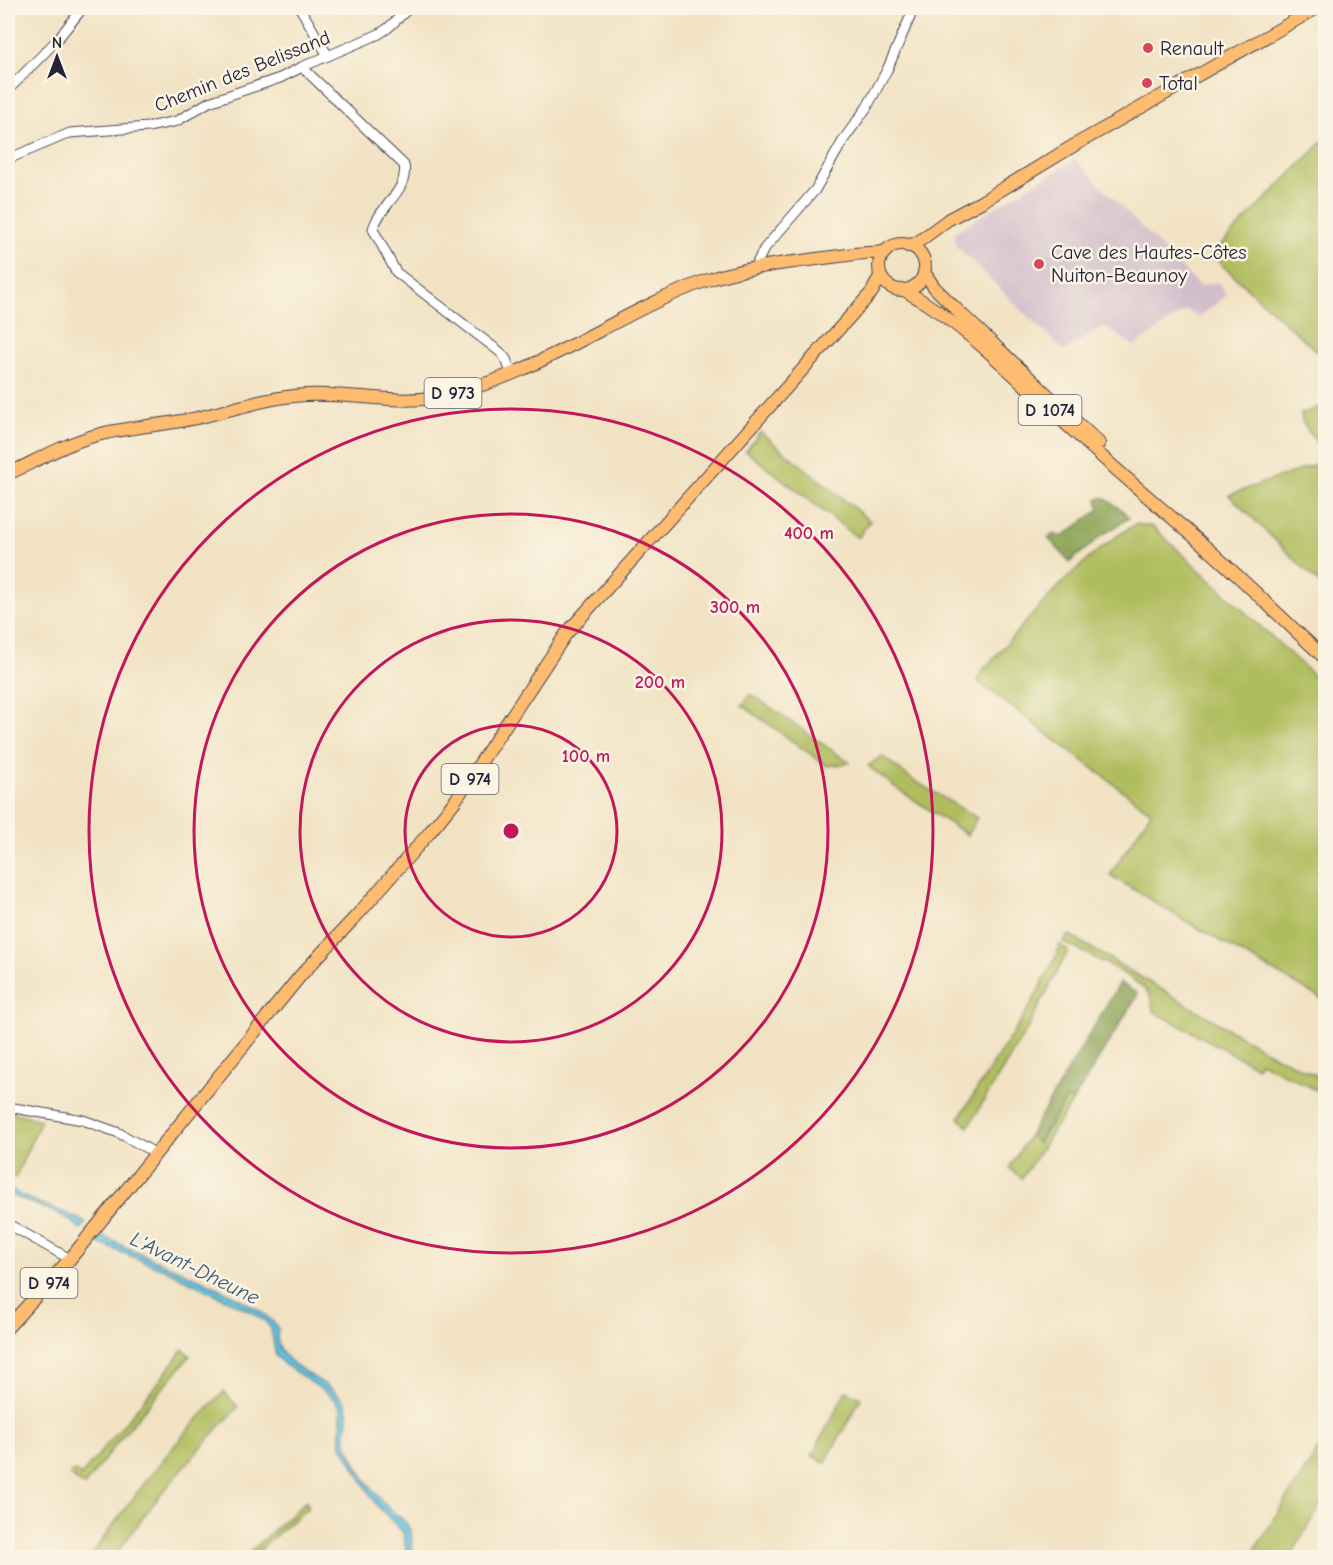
<svg xmlns="http://www.w3.org/2000/svg" width="1333" height="1565" font-family="'Comic Neue',sans-serif">
	<style>
		.industrial { fill: #d1bdcb }
		.green { fill: #b0bd5f; stroke: #69704d; stroke-width: 1.5 }
		.forest { fill: #8ca456; stroke: #576348; stroke-width: 1.5 }
		.water { fill: #60c3de; stroke: #41728c; stroke-width: 1.5 }
		.lines { fill: none; stroke-linecap: round; stroke-linejoin: round }
		.minor-casing { stroke: #413f4f; stroke-width: 11 }
		.major-casing { stroke: #413f4f; stroke-width: 14 }
		.minor { stroke: #fff; stroke-width: 9 }
		.major { stroke: #fdbc70; stroke-width: 12 }
		.ring { fill: none; stroke: #c2185b; stroke-width: 3 }
		.poi-dot { fill: #d1495b; stroke: #fcf5e5; stroke-width: 2 }
		.labels { text-anchor: middle; stroke-width: 5; stroke-linejoin: round; paint-order: stroke }
		.shield { fill: #fcf5e5; stroke: #63616e; stroke-width: 1.5 }
		.shield-label { font-size: 18px; font-weight: bold; fill: #22223b }
		.poi-label { font-size: 20px; fill: #22223b; stroke: #fcf5e5; text-anchor: start }
		.street-label { font-size: 20px; fill: #22223b; stroke: #fcf5e5 }
		.water-label { font-size: 21px; font-style: italic; fill: #385a74; stroke: #fcf5e5 }
		.centre { fill: #c2185b; stroke: #fcf5e5; stroke-width: 3 }
		.ring-label { font-size: 18px; text-anchor: middle; font-weight: bold; fill: #c2185b; stroke: #fcf5e5; stroke-width: 5; stroke-linejoin: round; paint-order: stroke }
	</style>
	<rect width="100%" height="100%" fill="#fcf5e5"/>
	<filter id="ink" filterUnits="userSpaceOnUse"><feTurbulence type="fractalNoise" baseFrequency=".0167" numOctaves="2"/><feDisplacementMap in="SourceGraphic" scale="12" xChannelSelector="R" yChannelSelector="G"/><feConvolveMatrix kernelMatrix="1 2 1 2 8 2 1 2 1" color-interpolation-filters="sRGB"/></filter>
	<filter id="wash" filterUnits="userSpaceOnUse"><feTurbulence type="fractalNoise" baseFrequency=".008" numOctaves="4" result="noise"/><feDisplacementMap in="SourceGraphic" scale="24" xChannelSelector="R" yChannelSelector="G"/><feGaussianBlur stdDeviation="1.35" result="paint"/><feColorMatrix in="noise" values="0 0 0 0 0 0 0 0 0 0 0 0 0 0 0 0 0 1.4 0 .05"/><feComposite in="paint" operator="in"/></filter>
	<g filter="url(#wash)">
		<rect width="100%" height="100%" fill="#f1e2c3"/>
		<!-- industrial -->
		<path class="industrial" d="M1075,159L1199,286L1218,282L1227,295L1199,317L1186,310L1134,346L1103,326L1064,351L955,245V232Z"/>
		<!-- green -->
		<g class="green">
			<path d="M1325,139V359L1211,255Z"/>
			<path d="M1325,405V446L1321,450L1302,421L1301,414Z"/>
			<path d="M760,432L870,521L858,538L746,451Z"/>
			<path d="M1325,454V589L1229,495L1314,465Z"/>
			<path d="M1136,524L1153,527L1325,686V1001L1182,919L1110,875L1151,812L977,681L982,671C1030,619 1074,561 1136,524Z"/>
			<path d="M751,694L850,763L827,766L742,705Z"/>
			<path d="M882,756L913,780L977,818L967,835L899,790L868,766Z"/>
			<path d="M1069,935L1266,1051L1321,1078L1325,1071C1326,1079 1325,1086 1318,1091L1260,1062L1257,1067L1153,1011C1152,1005 1152,998 1148,993C1136,976 1083,952 1063,942Z"/>
			<path d="M1060,945L1068,951L1029,1026L968,1127L959,1118L1032,1003L1056,956Z"/>
			<path d="M1067,1098L1073,1101L1022,1178L1009,1168L1030,1134L1038,1143Z"/>
			<path d="M8,1111L41,1120L15,1178L8,1173Z"/>
			<path d="M183,1349L190,1356L126,1431L84,1486L70,1475L74,1471L81,1476L161,1379Z"/>
			<path d="M846,1391L861,1398L825,1463L812,1456Z"/>
			<path d="M224,1392L238,1407C193,1455 151,1503 114,1557H90C132,1499 173,1441 224,1392Z"/>
			<path d="M1325,1439V1499L1290,1557H1250Z"/>
			<path d="M306,1501L309,1507L307,1509L287,1525L252,1557H244Z"/>
		</g>
		<!-- forest -->
		<g class="forest">
			<path d="M1103,497L1122,510L1129,518L1104,534L1070,562L1048,538L1053,534L1062,537L1100,509L1097,500Z"/>
			<path d="M1120,983L1138,994L1073,1101L1067,1098L1037,1143L1030,1134Z"/>
		</g>
		<!-- water -->
		<g class="water">
			<path d="M8,1187C31,1204 61,1208 86,1223L81,1229C62,1210 31,1206 8,1193Z"/>
			<path d="M98,1234C135,1255 262,1298 278,1329C270,1360 316,1376 335,1392C361,1414 339,1428 348,1447C357,1468 372,1491 388,1508C394,1514 404,1519 408,1526C413,1535 412,1547 413,1557H407L404,1533L376,1504L341,1444V1409L336,1401L327,1393L284,1364L276,1356L271,1328L266,1322L248,1310L166,1270L93,1241Z"/>
		</g>
	</g>
	<g filter="url(#ink)">
		<g class="lines">
			<defs>
				<g id="minor">
					<path d="M300,8L328,56"/>
					<path d="M302,67L404,165C409,191 379,206 373,229L396,272L500,352L506,359L511,373"/>
					<path d="M8,90L56,41L83,8"/>
					<path d="M8,159L70,133L148,127L177,121L209,102L280,78L302,67L379,34L388,28L409,8"/>
					<path d="M758,268L757,263L764,249L815,190L844,139L867,107L887,70L914,8"/>
					<path d="M8,1107L83,1120L119,1133L155,1153"/>
					<path d="M8,1224L70,1259"/>
				</g>
				<g id="major">
					<circle cx="902" cy="267" r="23"/>
					<path d="M908,246L918,242L949,219L981,202L1078,143L1317,8"/>
					<path d="M924,272L934,287L957,310L1099,443"/>
					<path d="M904,290C970,327 1023,385 1079,436C1116,470 1154,502 1192,535C1238,574 1281,618 1326,659"/>
					<path d="M8,474C38,460 68,442 101,434C134,426 168,425 201,417C235,409 269,397 305,395C349,392 395,405 438,397C535,378 614,314 705,281C749,265 807,261 854,254C865,252 875,254 886,251"/>
					<path d="M8,1327L70,1259L301,975L360,912L429,833L455,801L566,634L872,292L880,276"/>
				</g>
			</defs>
			<!-- minor casing -->
			<use href="#minor" class="minor-casing"/>
			<!-- major casing -->
			<use href="#major" class="major-casing"/>
			<!-- minor -->
			<use href="#minor" class="minor"/>
			<!-- major -->
			<use href="#major" class="major"/>
		</g>
	</g>
	<!-- distance rings -->
	<g class="ring">
		<circle cx="511" cy="831" r="106"/>
		<circle cx="511" cy="831" r="211"/>
		<circle cx="511" cy="831" r="317"/>
		<circle cx="511" cy="831" r="422"/>
	</g>
	<!-- markers -->
	<g class="poi-dot">
		<circle cx="1148" cy="48" r="6"/>
		<circle cx="1147" cy="83" r="6"/>
		<circle cx="1039" cy="264" r="6"/>
	</g>
	<g class="labels">
		<!-- shield labels -->
		<g class="shield">
			<rect x="424.5" y="378" width="57" height="30" rx="4.5"/>
			<rect x="1018.5" y="395" width="63" height="30" rx="4.5"/>
			<rect x="441.5" y="764" width="57" height="30" rx="4.5"/>
			<rect x="20.5" y="1268" width="57" height="30" rx="4.5"/>
		</g>
		<g class="shield-label">
			<text x="453" y="399">D 973</text>
			<text x="1050" y="416">D 1074</text>
			<text x="470" y="785">D 974</text>
			<text x="49" y="1289">D 974</text>
		</g>
		<!-- poi labels -->
		<g class="poi-label">
			<text x="1160" y="55">Renault</text>
			<text x="1159" y="90">Total</text>
			<text x="1051" y="259">Cave des Hautes-Côtes<tspan x="1051" dy="23">Nuiton-Beaunoy</tspan></text>
		</g>
		<!-- street labels -->
		<g class="street-label">
			<text transform="translate(242 71) rotate(-22)" y="7">Chemin des Belissand</text>
		</g>
		<!-- water labels -->
		<g class="water-label">
			<text transform="translate(195 1268) rotate(26)" y="7">L'Avant-Dheune</text>
		</g>
	</g>
	<circle cx="511" cy="831" r="9" class="centre"/>
	<g class="ring-label">
		<text x="809" y="539">400 m</text>
		<text x="735" y="613">300 m</text>
		<text x="660" y="688">200 m</text>
		<text x="586" y="762">100 m</text>
	</g>
	<!-- margin -->
	<rect width="1333" height="1565" fill="none" stroke="#fcf5e5" stroke-width="30"/>
	<!-- north arrow -->
	<g transform="translate(57 57)" stroke="#fcf5e5" stroke-width="4.5" paint-order="stroke">
	<path d="M0-4.5L10 22L0 15L-10 22Z" fill="#22223b"/>
	<text y="-9" font-size="16" font-weight="bold" text-anchor="middle" fill="#22223b">N</text>
	</g>
</svg>
